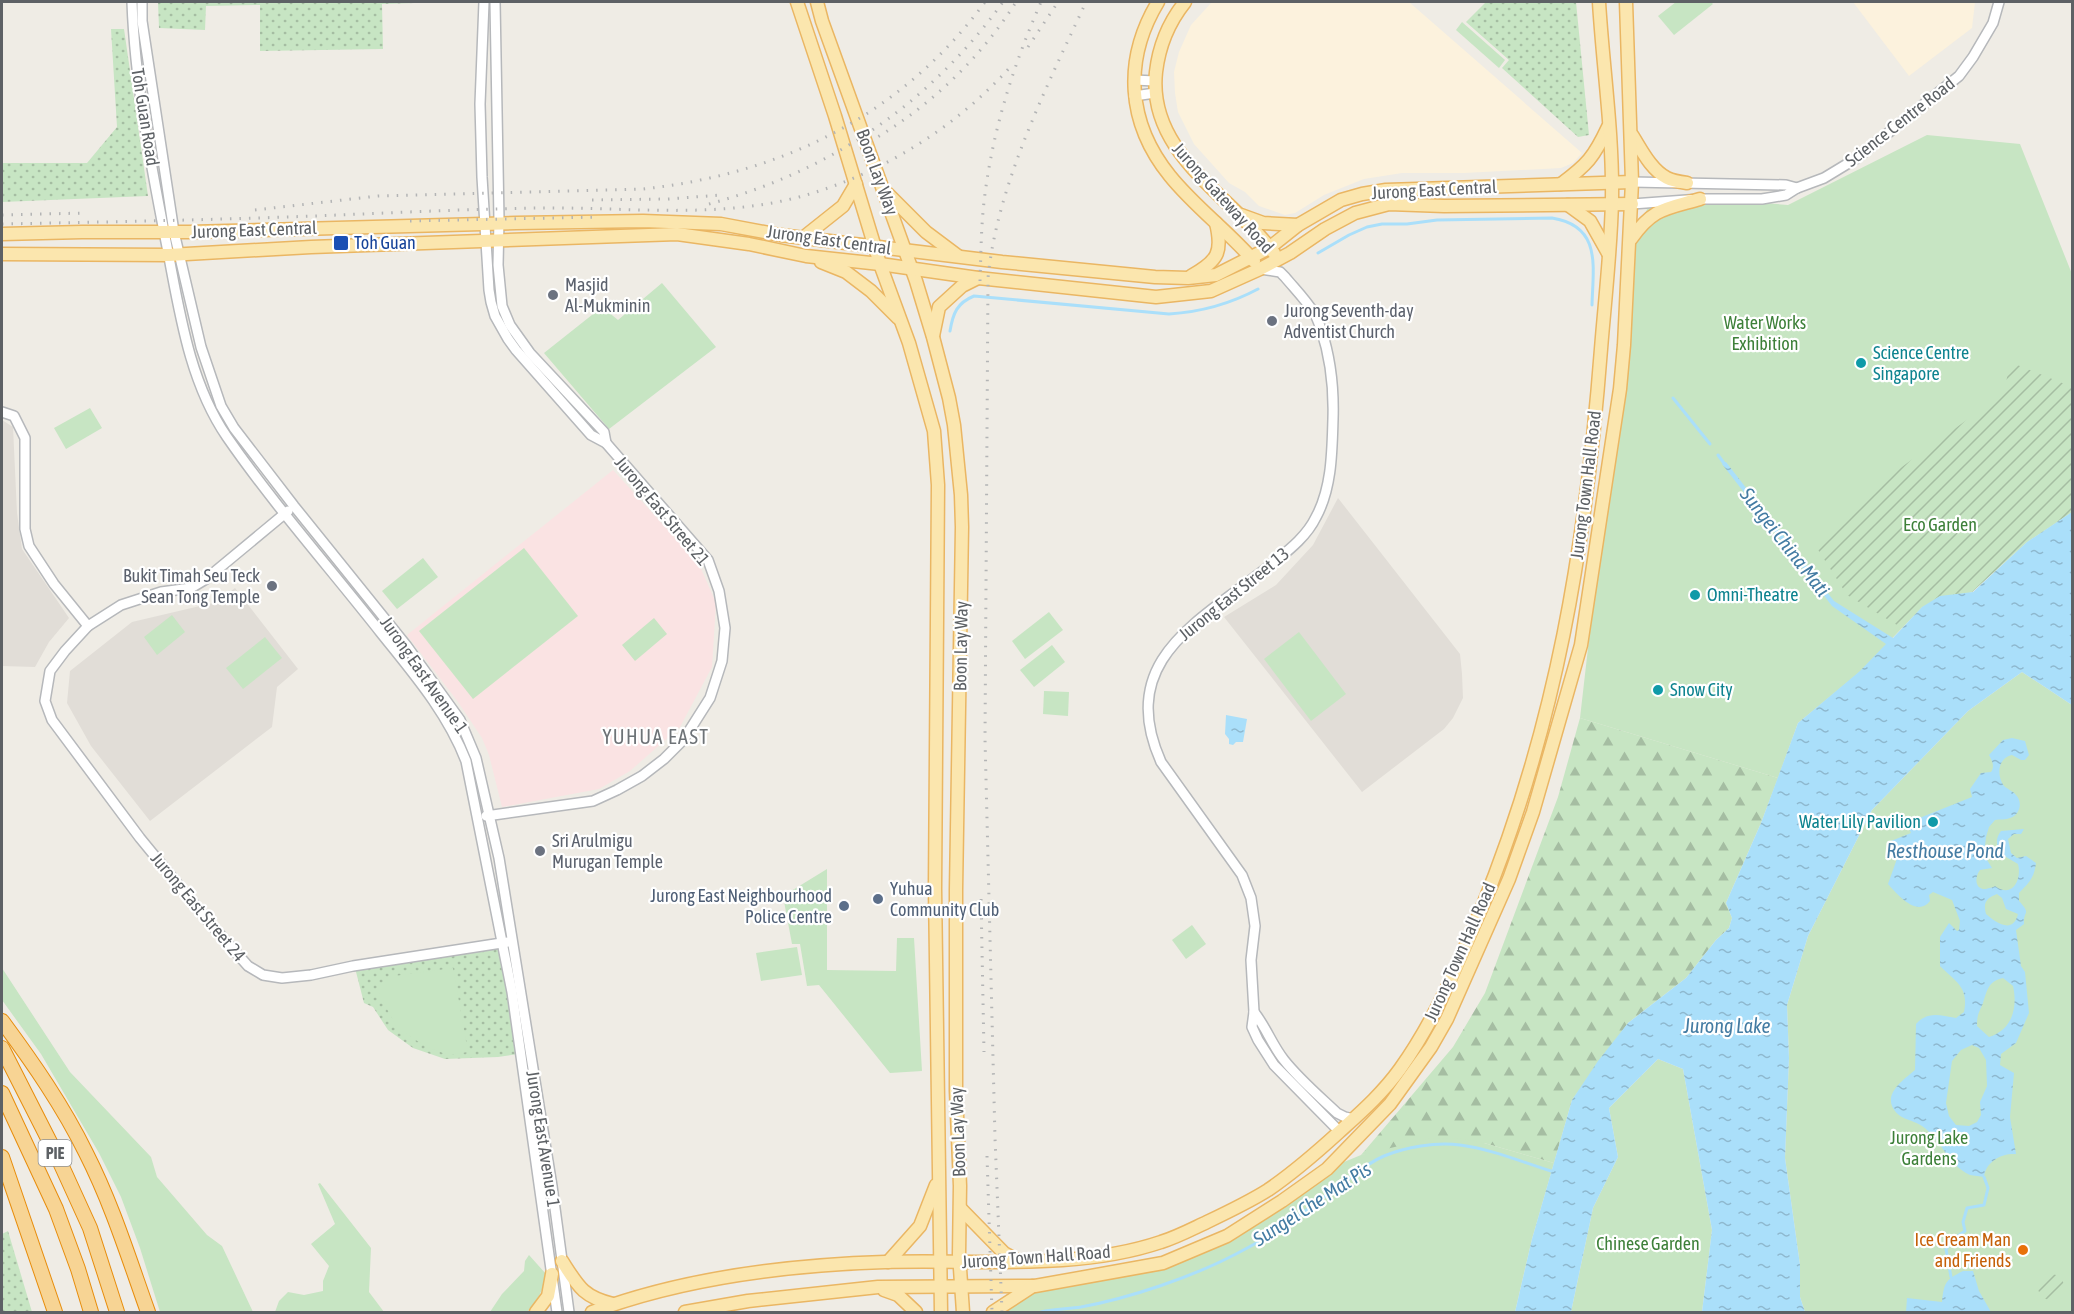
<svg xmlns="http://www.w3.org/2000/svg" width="2074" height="1314" font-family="'Asap Condensed',sans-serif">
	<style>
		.commercial { fill: #fcf2dd }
		.education { fill: #e1ddd7 }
		.medical { fill: #fae3e3 }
		.grass { fill: url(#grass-dots) }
		.forest { fill: url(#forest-firs) }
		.park { fill: #c7e5c3 }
		.garden { fill: url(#garden-furrows) }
		.water { fill: url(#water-ripples); fill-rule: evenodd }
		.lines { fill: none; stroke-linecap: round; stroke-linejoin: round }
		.stream { stroke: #aadffa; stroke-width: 3 }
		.minor-casing { stroke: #b6b8bb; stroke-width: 12 }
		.major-casing { stroke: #eab663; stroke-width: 15 }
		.highway-casing { stroke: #e78d0d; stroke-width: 16 }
		.minor { stroke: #fff; stroke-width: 9 }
		.major { stroke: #fbe6ae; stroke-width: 12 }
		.highway { stroke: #f7d494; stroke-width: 14 }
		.rail { stroke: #b3b4b5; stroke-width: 3; stroke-dasharray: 1.5 8; stroke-linecap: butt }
		.transit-dot { fill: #1a4fb4; stroke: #fff; stroke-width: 2 }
		.worship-dot { fill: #6b7280; stroke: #fff; stroke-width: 2 }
		.culture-dot { fill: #0f9aa8; stroke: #fff; stroke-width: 2 }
		.service-dot { fill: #5c6f8a; stroke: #fff; stroke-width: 2 }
		.food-dot { fill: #e8710a; stroke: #fff; stroke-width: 2 }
		.labels { text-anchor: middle; stroke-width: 4.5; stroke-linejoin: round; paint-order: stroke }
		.shield { fill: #fff; stroke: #8e9093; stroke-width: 1.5 }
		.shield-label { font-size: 16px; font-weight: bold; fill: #5d6165 }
		.street-label { font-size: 18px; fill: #5d6165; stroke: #fff }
		.transit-label { font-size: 18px; fill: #164399; stroke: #fff; text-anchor: start }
		.worship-label { font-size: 18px; fill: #5b616d; stroke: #fff; text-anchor: start }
		.park-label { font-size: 18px; fill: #3d8039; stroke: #fff }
		.culture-label { font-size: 18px; fill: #0d838f; stroke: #fff; text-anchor: start }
		.service-label { font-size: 18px; fill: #4e5e75; stroke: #fff; text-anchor: start }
		.food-label { font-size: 18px; fill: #c56008; stroke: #fff; text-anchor: end }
		.water-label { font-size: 20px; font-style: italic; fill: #447ca3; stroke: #fff }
		.neighbourhood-label { font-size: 20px; letter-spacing: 1.5px; fill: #6e7377; stroke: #fff }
	</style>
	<defs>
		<pattern id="grass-dots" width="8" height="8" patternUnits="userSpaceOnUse" patternTransform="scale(1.5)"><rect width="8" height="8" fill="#c7e5c3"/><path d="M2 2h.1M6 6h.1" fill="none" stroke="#a5bda2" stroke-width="1.8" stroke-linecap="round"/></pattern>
		<pattern id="forest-firs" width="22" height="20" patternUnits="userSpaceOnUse" patternTransform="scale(1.5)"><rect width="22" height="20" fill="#c7e5c3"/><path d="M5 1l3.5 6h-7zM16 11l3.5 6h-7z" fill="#a5bda2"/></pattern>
		<pattern id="garden-furrows" width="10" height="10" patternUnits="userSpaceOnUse" patternTransform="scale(1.5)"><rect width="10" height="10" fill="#c7e5c3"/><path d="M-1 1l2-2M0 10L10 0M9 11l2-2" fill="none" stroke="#a5bda2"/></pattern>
		<pattern id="water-ripples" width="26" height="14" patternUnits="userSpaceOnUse" patternTransform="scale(1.5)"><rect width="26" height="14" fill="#aadffa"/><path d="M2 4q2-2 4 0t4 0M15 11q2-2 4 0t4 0" fill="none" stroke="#8eb8ce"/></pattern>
	</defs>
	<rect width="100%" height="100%" fill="#efece5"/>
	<!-- commercial -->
	<g class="commercial">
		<path d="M1212,2H1409L1582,153L1573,163L1561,168L1464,173H1402L1364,179L1324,195L1295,213L1285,215L1259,206L1245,192L1229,183L1194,144L1178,112L1175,93L1174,72L1179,52L1191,25Z"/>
		<path d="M1853,2H1975L1972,28L1909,76Z"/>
	</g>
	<!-- education -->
	<g class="education">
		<path d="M2,420L13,427L17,513L22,549L69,618L49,642L35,667L2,666Z"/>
		<path d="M1338,498L1460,654L1462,674L1463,698L1453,718L1444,729L1362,792L1224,617L1276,585L1313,545Z"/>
		<path d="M235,588L298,669L277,687L272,727L150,821L91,746L67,703L70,671L132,622L217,602Z"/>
	</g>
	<!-- medical -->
	<path class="medical" d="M613,470L699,564L716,603L712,667L680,727L630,771L599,789L502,807L489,755L482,738L458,702L407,635Z"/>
	<!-- grass -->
	<g class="grass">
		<path d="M158,2H415V3L382,4L383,49L260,51V5L206,6L205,30L159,28Z"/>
		<path d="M1486,2H1576L1589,135L1578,137L1502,68L1509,60L1466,22Z"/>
		<path d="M111,29H124L148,196L2,202V163H87L117,127Z"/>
		<path d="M502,943L503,970L518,1054L498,1057L445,1059L413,1048L388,1030L373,1007L364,1003L355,968Z"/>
		<path d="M8,1231L32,1312H2V1234Z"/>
	</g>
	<!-- forest -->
	<path class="forest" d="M1580,718L1778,778L1761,823L1726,903L1732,918L1729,928L1716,940L1686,978L1628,1023L1572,1100L1554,1163L1484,1143L1361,1155L1453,1047L1485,993L1558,797Z"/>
	<!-- park -->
	<g class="park">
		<path d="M1676,2H1711L1713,4L1674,35L1658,16Z"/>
		<path d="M1462,22L1505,60L1499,68L1456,30Z"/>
		<path d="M1927,135L2020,144L2072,274V512L2027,542L1972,592L1922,607L1861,671L1798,723L1778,778L1580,718L1635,238L1650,202L1693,197L1788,205Z"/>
		<path d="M662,283L716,347L609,429L544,353L602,307L618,320Z"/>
		<path d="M90,408L102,428L66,449L54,428Z"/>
		<path d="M524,548L578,616L473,699L419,631Z"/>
		<path d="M423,558L438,577L397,609L382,591Z"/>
		<path d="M1049,612L1063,630L1025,659L1012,641Z"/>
		<path d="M172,615L185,632L157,655L144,637Z"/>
		<path d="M654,618L667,634L635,661L622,645Z"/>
		<path d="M1299,632L1346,694L1311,721L1264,659Z"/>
		<path d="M265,637L282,658L243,689L226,668Z"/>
		<path d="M1052,645L1065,662L1034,687L1020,670Z"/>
		<path d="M2022,672L2072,705V1312H1805L1800,1297V1265L1785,1158L1789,1058L1787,1005L1808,936L1872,810L1968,711Z"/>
		<path d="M1044,691L1069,692L1068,716L1043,714Z"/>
		<path d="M827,869V970L896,971L897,938H914L922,1071L890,1073L819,985L807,986L800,944H792L783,896Z"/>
		<path d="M1192,925L1206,944L1186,959L1172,940Z"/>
		<path d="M797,947L802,975L761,981L756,953Z"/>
		<path d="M2,968L70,1072L151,1157L157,1177L207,1235L222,1246L253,1312H160L140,1248L121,1197L99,1153L41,1054L2,1000Z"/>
		<path d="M453,968L468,1052L448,1055L425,1046L397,1028L377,990L394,976Z"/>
		<path d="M1658,1059L1683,1069L1712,1230L1702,1312H1571L1593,1208L1618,1157L1609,1108Z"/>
		<path d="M1458,1138L1484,1143L1554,1163L1532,1239L1515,1312H993L1022,1292L1163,1263L1227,1236L1327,1169L1361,1155L1428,1139Z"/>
		<path d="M320,1183L371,1248L369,1292L384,1312H275L279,1301L288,1292L304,1295L323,1291V1281L329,1266L311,1244L335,1224L318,1184Z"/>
		<path d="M529,1255L546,1274C544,1291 537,1300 527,1312H490L502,1294L524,1271L525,1261Z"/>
	</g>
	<!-- garden -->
	<g class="garden">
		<path d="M2010,362L2072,387V512L2027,542L1972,592L1940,596L1922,607L1902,628L1847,595L1815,545L1838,525L1892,465L1899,469L2004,393Z"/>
		<circle cx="2051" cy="1287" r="13"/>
	</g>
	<!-- water -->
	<g class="water">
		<path d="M1726,462L1834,601L1893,638L1922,607L1940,596L1973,592L2027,542L2072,512V705L2022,672L1968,711L1872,810L1808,936L1787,1005L1789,1058L1785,1158L1800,1265V1297L1805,1312H1702L1712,1230L1683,1069L1658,1059L1609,1108L1618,1157L1593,1208L1571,1312H1515L1532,1239L1572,1100L1598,1061L1628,1023L1686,978L1716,940L1729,928L1732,918L1726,903L1761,823L1798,723L1860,671L1886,644L1832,606L1722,464Z"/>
		<path d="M1226,715L1247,719L1243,742H1236L1233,745L1229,744V739L1225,734Z"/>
		<path d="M2012,738L2025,741L2029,755L2025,760H2021L2012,755C1998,758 1996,775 2004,786C2007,789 2013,791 2016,795C2023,802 2020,815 2010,818C2006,820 2000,819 1995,820L1989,827L1986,837L1984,855L1992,868L1980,870C1975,876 1974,889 1985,889C1986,889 1994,887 1995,886C2013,899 2022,879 2018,864L2001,854C1996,845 1995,839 2001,831L2024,829L2021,834H2014L2008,839L2011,853L2017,858L2026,856L2036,863C2034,878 2030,882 2019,893V901C2032,915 2023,910 2024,924L2016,930L2021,966L2025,972L2029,1013L2016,1043L2001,1054L2000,1065L2014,1073L2010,1117L2016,1154C2002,1153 1986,1161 1984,1177C1980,1176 1974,1176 1970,1175C1948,1165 1941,1139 1922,1126C1912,1119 1898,1120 1892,1106C1886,1091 1906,1078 1915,1070L1916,1024C1928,1011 1939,1015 1956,1018L1964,1012C1969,987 1956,982 1940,966V937L1949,923L1957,931L1959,930L1960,921L1952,900L1933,892L1929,895L1930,901C1917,918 1897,894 1888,884L1899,853L1891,841L1911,833L1907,823L1972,797L1970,789L1981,773L1991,772C1995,766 1992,761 1989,755L2003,740ZM1997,894L2002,898L2006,909L2018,914C2013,935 1995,922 1986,914C1983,903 1986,898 1997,894ZM2003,978L2013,986C2018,1008 2012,1030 1989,1037L1977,1026C1977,1014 1979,1013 1983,1003C1987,991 1988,981 2003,978ZM1972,1045L1979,1048L1986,1060L1987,1086L1980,1102L1981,1115L1977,1122L1969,1126L1956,1125L1949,1116L1946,1103L1952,1061L1961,1050Z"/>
		<path d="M1963,1271H1973L1979,1291L1991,1312H1906L1907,1298L1942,1302C1944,1283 1945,1280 1963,1271Z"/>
	</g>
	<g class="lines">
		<!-- stream -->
		<g class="stream">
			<path d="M1318,253L1349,235L1367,227L1382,224H1407L1437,220L1552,218C1602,226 1593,266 1592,305"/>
			<path d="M950,331C953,313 957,303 974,296L1169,314C1201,312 1230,304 1258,289"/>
			<path d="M1673,398L1710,444"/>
			<path d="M1718,455L1726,466"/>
			<path d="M1951,1277L1946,1249L1955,1238L1965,1231L1963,1222L1967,1208L1984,1205L1988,1188L1984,1177"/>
			<path d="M1041,1312C1054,1309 1068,1309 1081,1307C1130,1298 1192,1277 1236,1254C1272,1236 1303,1213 1335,1189C1351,1178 1365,1164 1384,1156C1406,1147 1435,1142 1460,1145C1491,1149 1522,1162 1551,1171"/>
		</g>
		<defs>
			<g id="minor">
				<path d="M132,2C135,86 152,170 168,252C180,315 190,383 227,437C274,505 330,568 381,633C413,673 447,712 466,761L512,992L557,1312"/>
				<path d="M142,2V21L174,232L201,347L221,406L234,428L294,506L406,645L460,720L476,758L499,858L552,1186L569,1312"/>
				<path d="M484,2L480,104L482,177L489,290L491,302L495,316L508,339L516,350L591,435L606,443L708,560L719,591L725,628L722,661L710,698L684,739L664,759L642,776L617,790L593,801L486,816"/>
				<path d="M495,2L499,220L498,265L502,306L510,325L530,353L604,432L606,443"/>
				<path d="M1134,80L1155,81"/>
				<path d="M1134,96L1155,93"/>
				<path d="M1632,182L1786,185L1797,188"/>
				<path d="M1632,204L1700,199H1762L1786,195L1797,188L1824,178L1857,158L1959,76L1973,57L1993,23L1999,2"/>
				<path d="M1260,269L1280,272L1285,277C1295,289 1306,300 1314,313C1317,317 1319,324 1321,329C1331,359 1334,387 1333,419C1332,451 1332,488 1316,517C1307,536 1289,550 1273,563C1205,619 1114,657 1161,762L1242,875L1251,898L1255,926L1251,960L1254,1012L1252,1027L1258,1040L1274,1065L1340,1132"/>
				<path d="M2,412L14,416L25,438V529L29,546L54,584L88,626"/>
				<path d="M288,511L206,579L191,588L161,592L121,605L88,626L65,651L50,671L45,701L52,720L140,838L208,921L248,966L263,975L282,978L311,975L353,966L508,942"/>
				<path d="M1254,1012C1266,1027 1272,1045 1284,1060C1299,1079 1319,1096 1337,1113L1345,1117L1354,1119"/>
			</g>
			<g id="major">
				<path d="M797,2L835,116L880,264L909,343L934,431L938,485L935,889L941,1312"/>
				<path d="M817,2L822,21L916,281L933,337L949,398L954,425L961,495L962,527L956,890V1091L960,1186L959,1254L963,1312"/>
				<path d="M1158,2C1123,60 1127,123 1170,176C1195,207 1228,231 1254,261"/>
				<path d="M1185,2C1169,22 1159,46 1156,72C1147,154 1232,196 1274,253"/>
				<path d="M1632,135C1641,149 1651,170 1667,178C1673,181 1680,182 1687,183"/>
				<path d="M1561,184C1587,165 1594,157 1608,127"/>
				<path d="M886,192L926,232L958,256"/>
				<path d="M1568,205L1590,221L1608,253"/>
				<path d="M1241,215L1263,223L1298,225"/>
				<path d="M2,234L82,232H189L516,223L643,221L721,224L780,235L1002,262L1155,277L1188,278L1216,275L1269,248L1298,225L1341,200L1362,194L1386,190L1632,182"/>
				<path d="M804,237L843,206L856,184"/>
				<path d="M1631,239C1653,208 1665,209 1700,199"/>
				<path d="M2,254L169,255L311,247L677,234L749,244L806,256L880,264L978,278L1156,297L1211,291L1260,269L1290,253L1325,229L1355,213L1389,204L1444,206L1632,204"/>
				<path d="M821,262L846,272L871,291L898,318"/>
				<path d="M1191,276C1218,261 1223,252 1216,223"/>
				<path d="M933,336L939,307L962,286L978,278"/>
				<path d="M961,1209L1004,1253L1017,1260"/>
				<path d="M562,1261C578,1286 583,1297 613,1304"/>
				<path d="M888,1262L920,1226L936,1185"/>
				<path d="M884,1290L898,1295L916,1312"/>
				<path d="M536,1312L548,1296L552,1274"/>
				<path d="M592,1312C683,1278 788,1265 885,1262C975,1259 1075,1271 1161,1242C1177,1237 1192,1229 1207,1222C1228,1212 1249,1202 1268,1190C1293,1173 1316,1153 1338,1133C1360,1113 1382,1094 1400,1069C1435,1020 1458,965 1481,910C1556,727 1586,545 1601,349C1605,299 1611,249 1612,200C1613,132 1603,68 1599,2"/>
				<path d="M685,1312L748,1301L878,1287L1035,1286L1163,1263L1227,1236L1282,1201L1327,1169L1390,1104L1431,1047L1447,1019L1509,879L1533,812L1581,645L1620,389L1624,345L1632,182L1626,2"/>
				<path d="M993,1312L1033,1286"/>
			</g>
			<g id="highway">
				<path d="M2,1021C33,1063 63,1106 86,1153C112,1204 129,1259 148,1312"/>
				<path d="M2,1048L59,1160L90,1228L117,1312"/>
				<path d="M2,1093L56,1209L78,1269L91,1312"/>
				<path d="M2,1157L55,1312"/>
			</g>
		</defs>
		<!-- minor casing -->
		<use href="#minor" class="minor-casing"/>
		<!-- major casing -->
		<use href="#major" class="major-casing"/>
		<!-- highway casing -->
		<use href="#highway" class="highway-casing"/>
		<!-- minor -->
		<use href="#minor" class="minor"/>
		<!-- major -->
		<use href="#major" class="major"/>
		<!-- highway -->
		<use href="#highway" class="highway"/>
		<!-- rail -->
		<g class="rail">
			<path d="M1028,47L1058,2"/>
			<path d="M862,146C924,112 978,62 1016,2"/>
			<path d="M592,200L668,199L721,195"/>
			<path d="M709,204C831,171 929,104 1003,2"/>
			<path d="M255,210L378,196L643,189C782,174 902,115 985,2"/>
			<path d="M2,215L85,213"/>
			<path d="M410,221L599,217"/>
			<path d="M2,224C106,222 210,220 314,216C389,213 465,209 541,208C626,207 716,219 799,197C880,175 956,128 1012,65"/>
			<path d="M980,281C981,254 981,228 984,202C992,132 1013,66 1041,2"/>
			<path d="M981,899L984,1052"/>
			<path d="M987,1156L992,1312"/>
			<path d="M1002,1312L995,1138L985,739L988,278C997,185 1047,86 1086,2"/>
		</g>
	</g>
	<!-- markers -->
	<rect class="transit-dot" x="333" y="235" width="16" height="16" rx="3"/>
	<g class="worship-dot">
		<circle cx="553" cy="295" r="6"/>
		<circle cx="1272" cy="321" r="6"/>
		<circle cx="272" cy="586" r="6"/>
		<circle cx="540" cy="851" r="6"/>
	</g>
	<g class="culture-dot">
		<circle cx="1861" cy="363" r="6"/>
		<circle cx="1695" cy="595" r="6"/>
		<circle cx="1658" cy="690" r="6"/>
		<circle cx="1933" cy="822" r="6"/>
	</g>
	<g class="service-dot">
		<circle cx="878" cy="899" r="6"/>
		<circle cx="844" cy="906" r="6"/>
	</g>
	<circle class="food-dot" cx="2023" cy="1250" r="6"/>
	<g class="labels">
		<!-- shield labels -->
		<rect class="shield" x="38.5" y="1140" width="33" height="26" rx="4.5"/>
		<g class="shield-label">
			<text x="55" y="1159">PIE</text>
		</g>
		<!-- street labels -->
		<g class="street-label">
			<text transform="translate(145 117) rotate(81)" y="6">Toh Guan Road</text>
			<text transform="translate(1900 122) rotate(-38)" y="6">Science Centre Road</text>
			<text transform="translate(877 172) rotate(70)" y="6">Boon Lay Way</text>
			<text transform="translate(1434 190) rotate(-3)" y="6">Jurong East Central</text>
			<text transform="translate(1223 198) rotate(48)" y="6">Jurong Gateway Road</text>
			<text transform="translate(254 230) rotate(-2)" y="6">Jurong East Central</text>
			<text transform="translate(829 240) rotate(8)" y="6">Jurong East Central</text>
			<text transform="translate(1586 485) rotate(-83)" y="6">Jurong Town Hall Road</text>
			<text transform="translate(662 511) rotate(50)" y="6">Jurong East Street 21</text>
			<text transform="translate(1234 594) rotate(-39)" y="6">Jurong East Street 13</text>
			<text transform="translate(961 646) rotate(-89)" y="6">Boon Lay Way</text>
			<text transform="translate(424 675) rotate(55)" y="6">Jurong East Avenue 1</text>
			<text transform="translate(198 907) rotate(50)" y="6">Jurong East Street 24</text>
			<text transform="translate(1460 952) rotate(-66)" y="6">Jurong Town Hall Road</text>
			<text transform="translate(958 1132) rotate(-92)" y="6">Boon Lay Way</text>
			<text transform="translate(543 1139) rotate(81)" y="6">Jurong East Avenue 1</text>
			<text transform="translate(1036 1257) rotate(-4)" y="6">Jurong Town Hall Road</text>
		</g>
		<!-- transit labels -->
		<g class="transit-label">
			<text x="354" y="249">Toh Guan</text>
		</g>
		<!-- worship labels -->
		<g class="worship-label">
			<text x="565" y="291">Masjid<tspan x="565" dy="21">Al-Mukminin</tspan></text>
			<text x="1284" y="317">Jurong Seventh-day<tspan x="1284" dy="21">Adventist Church</tspan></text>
			<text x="260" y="582" text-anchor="end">Bukit Timah Seu Teck<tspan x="260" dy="21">Sean Tong Temple</tspan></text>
			<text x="552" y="847">Sri Arulmigu<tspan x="552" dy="21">Murugan Temple</tspan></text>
		</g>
		<!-- park labels -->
		<g class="park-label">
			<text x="1765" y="329">Water Works<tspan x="1765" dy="21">Exhibition</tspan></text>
			<text x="1940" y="531">Eco Garden</text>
			<text x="1929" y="1144">Jurong Lake<tspan x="1929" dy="21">Gardens</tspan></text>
			<text x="1648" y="1250">Chinese Garden</text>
		</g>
		<!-- culture labels -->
		<g class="culture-label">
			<text x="1873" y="359">Science Centre<tspan x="1873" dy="21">Singapore</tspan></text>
			<text x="1707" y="601">Omni-Theatre</text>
			<text x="1670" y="696">Snow City</text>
			<text x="1921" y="828" text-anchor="end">Water Lily Pavilion</text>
		</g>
		<!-- service labels -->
		<g class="service-label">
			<text x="890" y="895">Yuhua<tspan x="890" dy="21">Community Club</tspan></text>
			<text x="832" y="902" text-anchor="end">Jurong East Neighbourhood<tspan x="832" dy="21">Police Centre</tspan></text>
		</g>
		<!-- food labels -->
		<g class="food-label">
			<text x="2011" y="1246">Ice Cream Man<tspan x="2011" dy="21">and Friends</tspan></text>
		</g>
		<!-- water labels -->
		<g class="water-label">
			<text transform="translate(1785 542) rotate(52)" y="7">Sungei China Mati</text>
			<text x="1945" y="858">Resthouse Pond</text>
			<text x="1727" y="1033">Jurong Lake</text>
			<text transform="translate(1312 1204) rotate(-33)" y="7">Sungei Che Mat Pis</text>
		</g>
		<!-- neighbourhood labels -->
		<g class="neighbourhood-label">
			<text x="656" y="744">YUHUA EAST</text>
		</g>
	</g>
	<!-- border -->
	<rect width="2074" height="1314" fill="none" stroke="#5d6165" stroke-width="6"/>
</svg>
